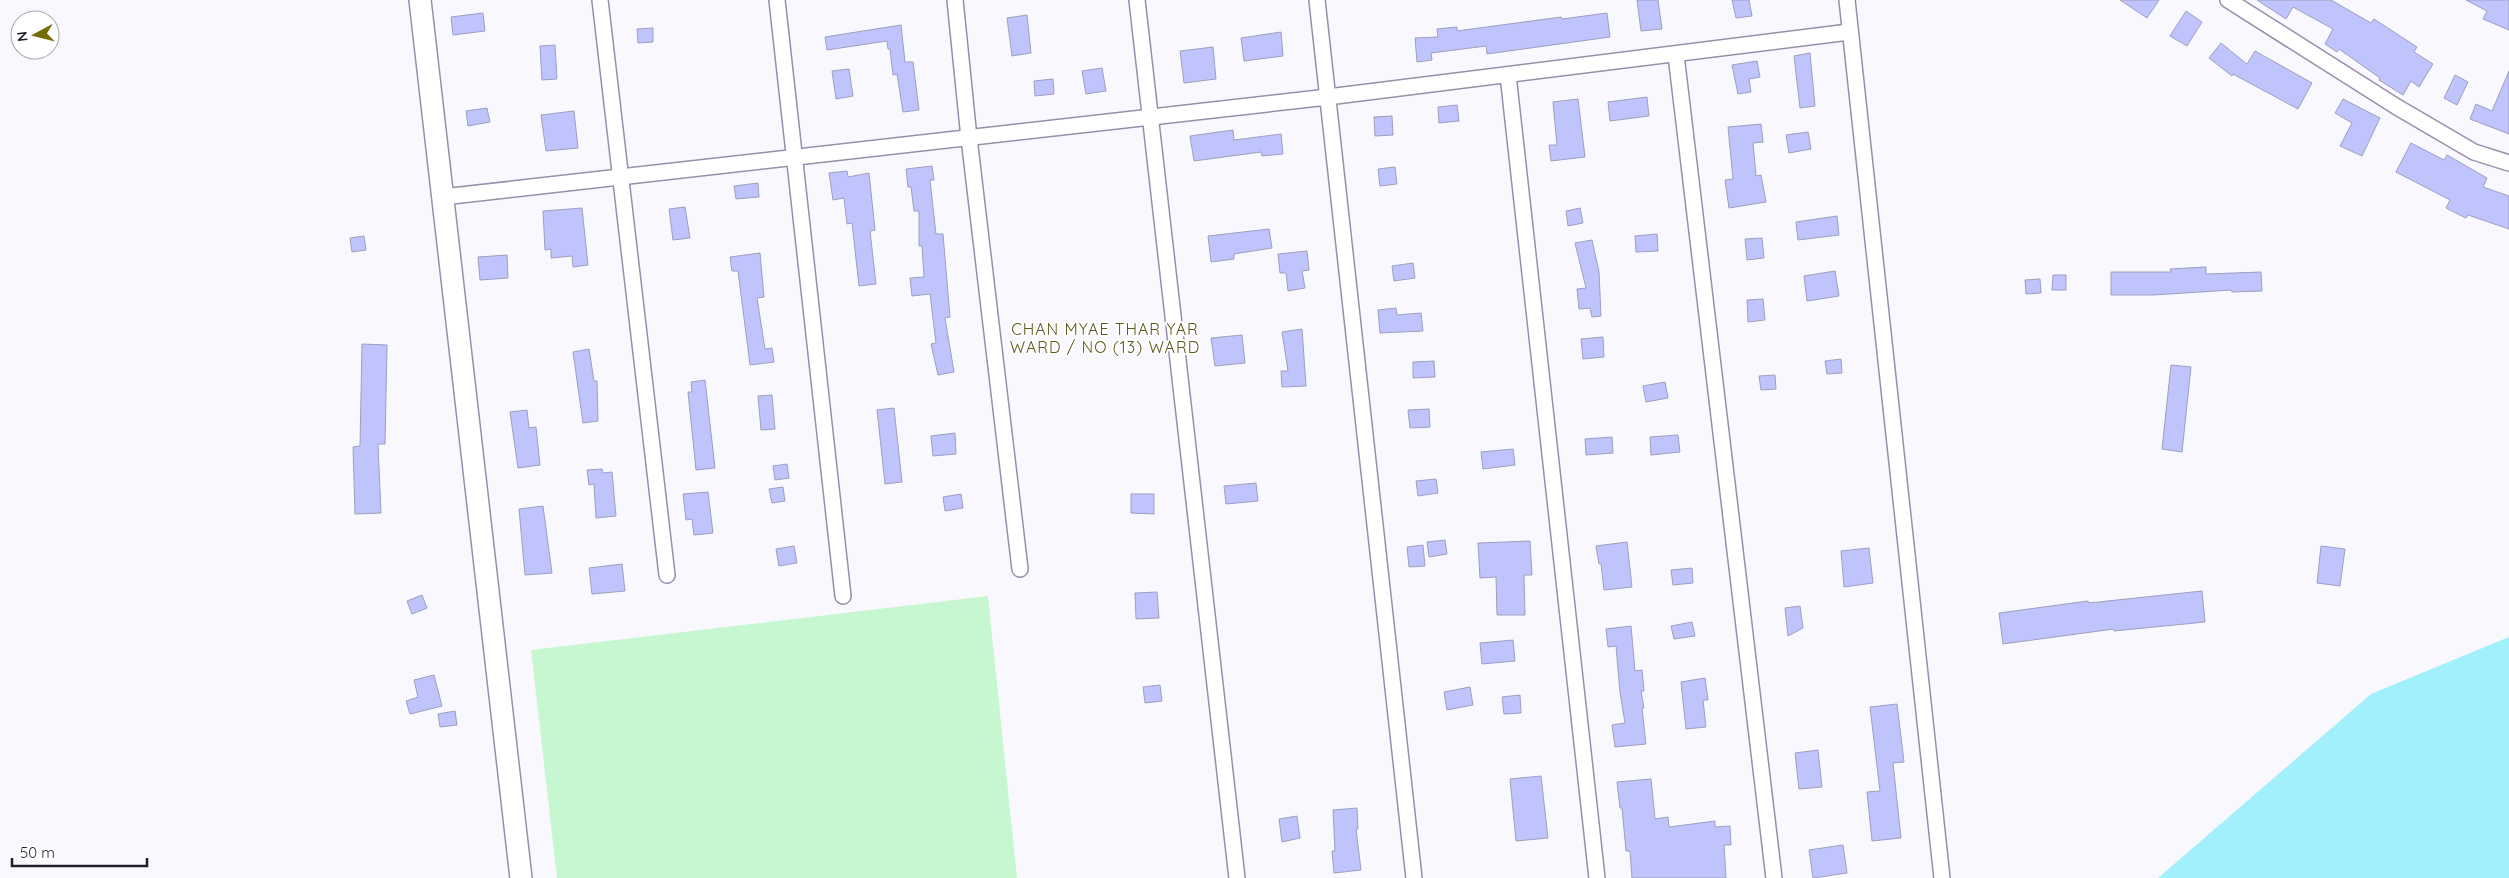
<svg xmlns="http://www.w3.org/2000/svg" width="2509" height="878" font-family="Quicksand,sans-serif">
	<style>
		.green { fill: #c7f7d1 }
		.water { fill: #a1f0fb }
		.building { fill: #bfc4fc; stroke: #9d9fbd }
		.lines { fill: none; stroke-linecap: round; stroke-linejoin: round }
		.street-casing { stroke: #988eab; stroke-width: 18 }
		.secondary-casing { stroke: #988eab; stroke-width: 24 }
		.street { stroke: #fff; stroke-width: 15 }
		.secondary { stroke: #fff; stroke-width: 21 }
		.labels { text-anchor: middle; stroke-width: 4; stroke-linejoin: round; paint-order: stroke }
		.quarter-label { font-size: 16px; letter-spacing: 1px; fill: #60581c; stroke: #fff }
	</style>
	<rect width="100%" height="100%" fill="#faf8ff"/>
	<!-- green -->
	<path class="green" d="M988,596L1017,878H557L531,650Z"/>
	<!-- water -->
	<path class="water" d="M2509,637V878H2158L2371,694Z"/>
	<!-- building -->
	<g class="building">
		<path d="M1637,0H1658L1662,29L1641,31Z"/>
		<path d="M1732,0H1749L1752,16L1736,18Z"/>
		<path d="M2120,0H2159L2147,18Z"/>
		<path d="M2257,0H2331L2371,23L2374,19L2417,47L2414,52L2433,64L2419,87L2411,81L2403,95L2379,80L2380,78L2339,49L2337,52L2325,44L2333,29L2293,7L2286,19Z"/>
		<path d="M2466,0H2509V30L2483,19L2487,11Z"/>
		<path d="M2186,11L2202,22L2187,46L2170,36Z"/>
		<path d="M483,13L485,31L453,35L451,17Z"/>
		<path d="M1607,13L1610,37L1487,54L1486,46L1431,53L1432,60L1417,62L1415,38L1438,37L1437,29L1457,27V31L1561,17L1562,19Z"/>
		<path d="M1027,15L1031,53L1012,56L1007,18Z"/>
		<path d="M901,25L905,62H913L919,110L903,112L897,74L893,75L890,49H888L887,41L827,50L825,37Z"/>
		<path d="M653,28V42L638,43L637,29Z"/>
		<path d="M1281,32L1283,56L1244,61L1241,38Z"/>
		<path d="M2221,43L2247,64L2255,51L2312,83L2298,109L2233,74L2232,76L2209,58Z"/>
		<path d="M555,45L557,79L542,80L540,46Z"/>
		<path d="M1213,47L1216,79L1184,83L1180,51Z"/>
		<path d="M1810,53L1815,106L1800,108L1794,56Z"/>
		<path d="M1757,61L1760,77L1749,79L1751,92L1738,94L1732,65Z"/>
		<path d="M1102,68L1106,91L1086,94L1082,71Z"/>
		<path d="M849,69L853,96L836,99L832,71Z"/>
		<path d="M2509,71V134L2470,119L2476,104L2492,111Z"/>
		<path d="M2455,75L2468,82L2457,105L2444,98Z"/>
		<path d="M1053,79L1054,94L1035,96L1034,81Z"/>
		<path d="M1647,97L1649,116L1610,121L1608,102Z"/>
		<path d="M1578,99L1585,157L1551,161L1549,145H1557L1553,102Z"/>
		<path d="M2343,99L2380,118L2362,156L2340,146L2352,123L2335,113Z"/>
		<path d="M1457,105L1459,121L1439,123L1438,107Z"/>
		<path d="M487,108L490,122L468,126L466,111Z"/>
		<path d="M574,111L578,148L546,151L541,115Z"/>
		<path d="M1392,116L1393,135L1375,136L1374,117Z"/>
		<path d="M1761,124L1763,142L1753,143L1756,176L1761,175L1766,202L1729,208L1725,180L1733,179L1728,127Z"/>
		<path d="M1233,130L1234,140L1281,134L1283,154L1262,156L1261,152L1194,161L1190,136Z"/>
		<path d="M1808,132L1811,149L1789,153L1786,135Z"/>
		<path d="M2411,143L2444,160L2447,155L2487,178L2483,187L2509,196V229L2468,215L2466,218L2446,208L2450,200L2396,172Z"/>
		<path d="M932,166L934,180H930L936,234H943L950,317L945,318L954,372L938,375L931,344L936,343L930,294L912,296L910,278L924,277L922,246H919V211H914L911,187H908L906,169Z"/>
		<path d="M1395,167L1397,184L1380,186L1378,169Z"/>
		<path d="M847,171L848,177L869,173L875,230L870,231L876,284L859,286L852,223L847,224L844,198L833,200L829,173Z"/>
		<path d="M758,183L759,197L736,199L734,186Z"/>
		<path d="M685,207L690,238L673,240L669,209Z"/>
		<path d="M582,208L588,265L573,267L572,256L551,258V249L545,250L543,211Z"/>
		<path d="M1580,208L1583,223L1568,226L1566,211Z"/>
		<path d="M1837,216L1839,235L1798,240L1796,222Z"/>
		<path d="M1269,229L1272,248L1234,254V259L1211,262L1208,236Z"/>
		<path d="M1657,234L1658,251L1636,252L1635,236Z"/>
		<path d="M364,236L366,250L352,252L350,238Z"/>
		<path d="M1762,238L1764,258L1747,260L1745,239Z"/>
		<path d="M1592,240L1599,272L1601,316L1592,317L1590,308L1579,309L1577,289L1586,288L1575,243Z"/>
		<path d="M1307,251L1309,270L1302,271L1305,288L1288,291L1286,273H1280L1278,254Z"/>
		<path d="M760,253L764,297L757,298L765,349L772,348L774,362L750,365L738,271H732L730,257Z"/>
		<path d="M507,255L508,278L480,280L478,257Z"/>
		<path d="M1413,263L1415,278L1394,281L1392,266Z"/>
		<path d="M2206,267V274L2261,272L2262,291L2232,292L2231,290L2153,295H2111V272H2171L2170,269Z"/>
		<path d="M1835,271L1839,296L1807,301L1804,276Z"/>
		<path d="M2053,275H2066V290H2052Z"/>
		<path d="M2040,279L2041,293L2026,294L2025,280Z"/>
		<path d="M1763,299L1765,320L1748,322L1747,300Z"/>
		<path d="M1396,308L1397,315L1421,313L1423,331L1380,333L1378,310Z"/>
		<path d="M1302,329L1306,386L1282,387L1281,371H1288L1282,332Z"/>
		<path d="M1242,335L1245,363L1215,366L1211,338Z"/>
		<path d="M1603,337L1604,357L1583,359L1581,339Z"/>
		<path d="M362,344L387,345L385,444H378L381,513L355,514L353,447L360,446Z"/>
		<path d="M589,349L594,381H597L598,421L583,423L573,352Z"/>
		<path d="M1841,359L1842,373L1827,374L1825,361Z"/>
		<path d="M1434,361L1435,377L1413,378V362Z"/>
		<path d="M2171,365L2191,367L2182,452L2162,449Z"/>
		<path d="M1775,375L1776,389L1761,390L1759,376Z"/>
		<path d="M705,380L715,468L696,470L688,392H692L691,382Z"/>
		<path d="M1665,382L1668,398L1646,402L1643,386Z"/>
		<path d="M772,395L775,429L761,430L758,396Z"/>
		<path d="M894,408L902,482L885,484L877,410Z"/>
		<path d="M1429,409L1430,427L1410,428L1408,410Z"/>
		<path d="M527,410L529,428L536,427L540,465L518,468L510,412Z"/>
		<path d="M955,433L956,454L933,456L931,436Z"/>
		<path d="M1678,435L1680,452L1651,455L1650,437Z"/>
		<path d="M1612,437L1613,453L1586,455L1585,439Z"/>
		<path d="M1513,449L1515,465L1483,469L1481,452Z"/>
		<path d="M787,464L789,478L775,480L773,466Z"/>
		<path d="M602,469L603,473L612,472L616,516L596,518L594,484L589,485L587,470Z"/>
		<path d="M1436,479L1438,493L1418,496L1416,481Z"/>
		<path d="M1256,483L1258,501L1226,504L1224,486Z"/>
		<path d="M783,487L785,501L772,503L769,489Z"/>
		<path d="M708,492L713,533L694,535L692,519L686,520L683,494Z"/>
		<path d="M961,494L963,508L945,511L943,497Z"/>
		<path d="M1131,494H1154V514L1131,513Z"/>
		<path d="M543,506L552,573L525,575L519,509Z"/>
		<path d="M1445,540L1447,554L1429,557L1427,542Z"/>
		<path d="M1530,541L1532,575H1524L1525,615H1497L1496,577L1480,578L1478,543Z"/>
		<path d="M1627,542L1632,587L1604,590L1601,563L1599,564L1596,546Z"/>
		<path d="M1423,545L1425,566L1409,567L1407,547Z"/>
		<path d="M794,546L797,563L779,566L776,549Z"/>
		<path d="M2321,546L2345,549L2340,586L2317,583Z"/>
		<path d="M1869,548L1873,583L1844,587L1841,551Z"/>
		<path d="M622,564L625,591L592,594L589,568Z"/>
		<path d="M1692,568L1693,583L1673,585L1671,570Z"/>
		<path d="M2202,591L2205,622L2114,631V629L2003,644L1999,613L2088,601L2089,603Z"/>
		<path d="M1157,592L1159,618L1136,619L1135,593Z"/>
		<path d="M422,595L427,608L412,614L407,601Z"/>
		<path d="M1800,606L1803,628L1788,636L1785,608Z"/>
		<path d="M1692,622L1695,636L1674,639L1671,626Z"/>
		<path d="M1631,626L1635,671L1642,670L1644,691H1641L1644,708H1642L1646,744L1615,747L1612,725L1625,723L1620,692L1616,646L1608,647L1606,629Z"/>
		<path d="M1513,640L1515,661L1482,664L1480,643Z"/>
		<path d="M434,675L442,706L410,714L406,701L418,697L414,680Z"/>
		<path d="M1705,678L1708,700H1703L1706,727L1686,729L1681,682Z"/>
		<path d="M1160,685L1162,701L1145,703L1143,687Z"/>
		<path d="M1470,687L1473,705L1447,710L1444,692Z"/>
		<path d="M1520,695L1521,713L1504,714L1502,697Z"/>
		<path d="M1897,704L1904,762L1893,763L1901,838L1872,841L1867,792L1880,791L1870,707Z"/>
		<path d="M455,711L457,725L440,727L438,714Z"/>
		<path d="M1818,750L1822,787L1799,789L1795,753Z"/>
		<path d="M1541,776L1548,838L1516,841L1510,779Z"/>
		<path d="M1651,779L1655,819L1668,817L1669,827L1715,821V827L1730,826L1731,845H1724L1726,878H1632L1630,851H1626L1622,808H1620L1617,782Z"/>
		<path d="M1357,808L1358,829H1356L1361,870L1334,873L1332,851H1335L1333,810Z"/>
		<path d="M1297,816L1300,838L1282,842L1279,819Z"/>
		<path d="M1843,845L1847,873L1813,878L1809,850Z"/>
	</g>
	<g class="lines">
		<defs>
			<g id="street">
				<path d="M600,0L667,575"/>
				<path d="M777,0L843,596"/>
				<path d="M955,0L969,138L1020,569"/>
				<path d="M1137,0L1237,878"/>
				<path d="M1317,0L1414,878"/>
				<path d="M1847,0L1942,878"/>
				<path d="M2228,0L2397,107L2474,152L2509,163"/>
				<path d="M1676,55L1774,878"/>
				<path d="M1508,75L1597,878"/>
				<path d="M443,197L1328,97L1849,32"/>
			</g>
			<path id="secondary" d="M420,0L521,878"/>
		</defs>
		<!-- street casing -->
		<use href="#street" class="street-casing"/>
		<!-- secondary casing -->
		<use href="#secondary" class="secondary-casing"/>
		<!-- street -->
		<use href="#street" class="street"/>
		<!-- secondary -->
		<use href="#secondary" class="secondary"/>
	</g>
	<g class="labels">
		<!-- quarter labels -->
		<g class="quarter-label">
			<text x="1105" y="335">CHAN MYAE THAR YAR<tspan x="1105" dy="18">WARD / NO (13) WARD</tspan></text>
		</g>
	</g>
	<!-- north arrow -->
	<g transform="translate(35 35) rotate(263)"><circle r="24" fill="#ffffff" stroke="#a6a5a9"/>
	<path d="M0-4L9 19L0 12L-9 19Z" fill="#766b05"/>
	<text y="-8" font-size="14" font-weight="bold" text-anchor="middle" fill="#211d28">N</text>
	</g>
	<!-- scale -->
	<path d="M12 858v8h135v-8" fill="none" stroke="#211d28" stroke-width="2.5"/>
	<text x="20" y="858" font-size="15" fill="#211d28" stroke="#ffffff" stroke-width="4" paint-order="stroke">50 m</text>
</svg>
